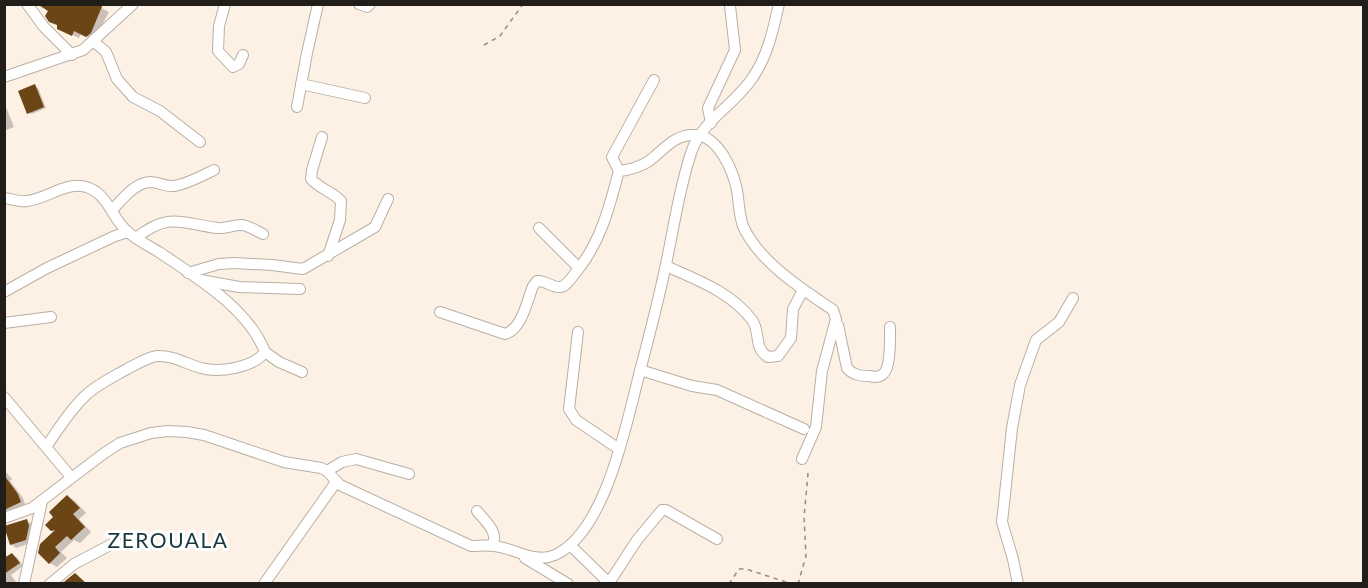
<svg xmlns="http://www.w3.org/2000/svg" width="1368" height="588" font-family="Lato,sans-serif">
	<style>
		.shadow { fill: #0003 }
		.building { fill: #6c4517 }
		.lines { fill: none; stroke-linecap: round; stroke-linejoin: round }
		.minor-casing { stroke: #baafa4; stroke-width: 12 }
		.path { stroke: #948c84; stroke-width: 1.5; stroke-dasharray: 4.5 4.5; stroke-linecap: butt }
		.minor { stroke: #fff; stroke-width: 10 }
		.labels { text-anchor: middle; stroke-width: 6; stroke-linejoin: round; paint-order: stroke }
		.quarter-label { font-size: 21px; letter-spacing: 1.5px; fill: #183940; stroke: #fff }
	</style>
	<rect width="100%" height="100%" fill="#fdf1e6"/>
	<!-- shadow -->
	<g class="shadow">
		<path d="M39,4H94L109,12L94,40L81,34L79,38L64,31L49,11Z"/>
		<path d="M34,86L38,88L46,108L32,114L28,112Z"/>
		<path d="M4,102L14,127L4,131Z"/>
		<path d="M4,470L12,479L10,481L23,498L25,504L4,515Z"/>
		<path d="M67,496L75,501L86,513L79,519L91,532L80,543L74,540L61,552L67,558L57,567L50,563L55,532L52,530L55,517Z"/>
		<path d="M27,521L32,524L31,543L16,548L11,544Z"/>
		<path d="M12,555L17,557L23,566L11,575L16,582L4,584V559Z"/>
	</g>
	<!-- building -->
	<g class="building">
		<path d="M37,4H103L91,33L86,37L74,31L72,36L57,29V25L49,22L45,16L48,11Z"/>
		<path d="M35,84L44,107L27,114L18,91Z"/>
		<path d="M4,475L18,494L21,502L4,510Z"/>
		<path d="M67,495L80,508L73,514L85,527L71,540L67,536L55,547L60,553L49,564L38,553L40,544L55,530L51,531L45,525L53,517L49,512Z"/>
		<path d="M27,519L29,526L26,540L10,545L4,526Z"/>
		<path d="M12,553L20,563L4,574V558Z"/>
		<path d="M75,573L87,584H63L65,581Z"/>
	</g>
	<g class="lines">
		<defs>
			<g id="minor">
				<path d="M27,4L44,27L72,55"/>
				<path d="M225,4L219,26L218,51L233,67L239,64L243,55"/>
				<path d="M359,4L367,7L370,4"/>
				<path d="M93,41L106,52L117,79L133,97L160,111L200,142"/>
				<path d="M4,77L83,50L133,4"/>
				<path d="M301,84L365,98"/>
				<path d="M297,107L307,53L318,4"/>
				<path d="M711,123L708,108L735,50L730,6"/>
				<path d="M322,137L312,170L311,179C320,189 333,192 341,201L340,220L328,256"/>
				<path d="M619,171L612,157L654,80"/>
				<path d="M4,198C12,199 20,202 27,201C47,199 69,179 89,188C109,196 112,219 128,232C137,240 149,246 159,252C197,278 248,308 265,352C253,368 219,373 201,368C186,364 173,355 157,356C148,357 135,365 127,369C113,377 96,385 85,396C69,411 58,430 46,447"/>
				<path d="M112,210C122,200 134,183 150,182C158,182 166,187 174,186C187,184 202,176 214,170"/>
				<path d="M539,228L579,268"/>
				<path d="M136,238C168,212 181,223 217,228C225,229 233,225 241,225C248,225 256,231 263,234"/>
				<path d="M666,266C697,280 731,292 752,320C761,332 753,348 768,357L778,356L791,338L793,309L803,290"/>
				<path d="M188,273L219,264L234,263L272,265L303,269L375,227L388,199"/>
				<path d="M201,280L239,287L300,289"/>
				<path d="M4,292L47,268L115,236L128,232"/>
				<path d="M440,312L505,334C522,329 527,301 533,286L537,281C546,280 552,288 560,287C567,286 572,277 577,271C601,241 609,208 619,171C629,170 640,167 649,161C664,150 674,134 695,135C719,136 733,171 737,190C739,202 739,215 743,226C759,262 802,289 833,310L836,319L822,371L816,427L802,459"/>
				<path d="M4,323L51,317"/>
				<path d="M838,325L847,368C853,375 860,376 869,376C874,377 879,378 883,374C891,368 890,338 890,327"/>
				<path d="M578,332L569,409L576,420L619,449"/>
				<path d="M265,352L279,362L302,372"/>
				<path d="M640,370L692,386L717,390L804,429"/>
				<path d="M4,397L71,477"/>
				<path d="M327,471L342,462L356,459L409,474"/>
				<path d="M477,511C484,520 500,533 492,545"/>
				<path d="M4,518L32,508L103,454L120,443L151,433L168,431L187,432L204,435L284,462L321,468L327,471L340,485L471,546C479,546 487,545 494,546C515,548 534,564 555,555C604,533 625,430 637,383C647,343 658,304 666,264C674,227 679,189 691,153C701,121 735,105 753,77C768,55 773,30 779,4"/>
				<path d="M570,545L610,584"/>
				<path d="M525,558L568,584"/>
				<path d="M609,583L637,540L662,510H666L717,539"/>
				<path d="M24,584L42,501"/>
				<path d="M50,584L74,564L116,542"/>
				<path d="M264,584L336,482"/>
				<path d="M1018,584L1013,559L1002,522L1012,428L1020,385L1036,340L1059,322L1073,298"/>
			</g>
		</defs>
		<!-- minor casing -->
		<use href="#minor" class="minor-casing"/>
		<!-- path -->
		<g class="path">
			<path d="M484,45L500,36L523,4"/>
			<path d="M729,584L739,569H746L792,584"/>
			<path d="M798,584L806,556L804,517L808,474L806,469"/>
		</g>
		<!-- minor -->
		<use href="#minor" class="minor"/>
	</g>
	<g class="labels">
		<!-- quarter labels -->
		<g class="quarter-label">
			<text x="168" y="548">ZEROUALA</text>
		</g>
	</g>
	<!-- border -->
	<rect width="1368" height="588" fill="none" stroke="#211d19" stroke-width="12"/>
</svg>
